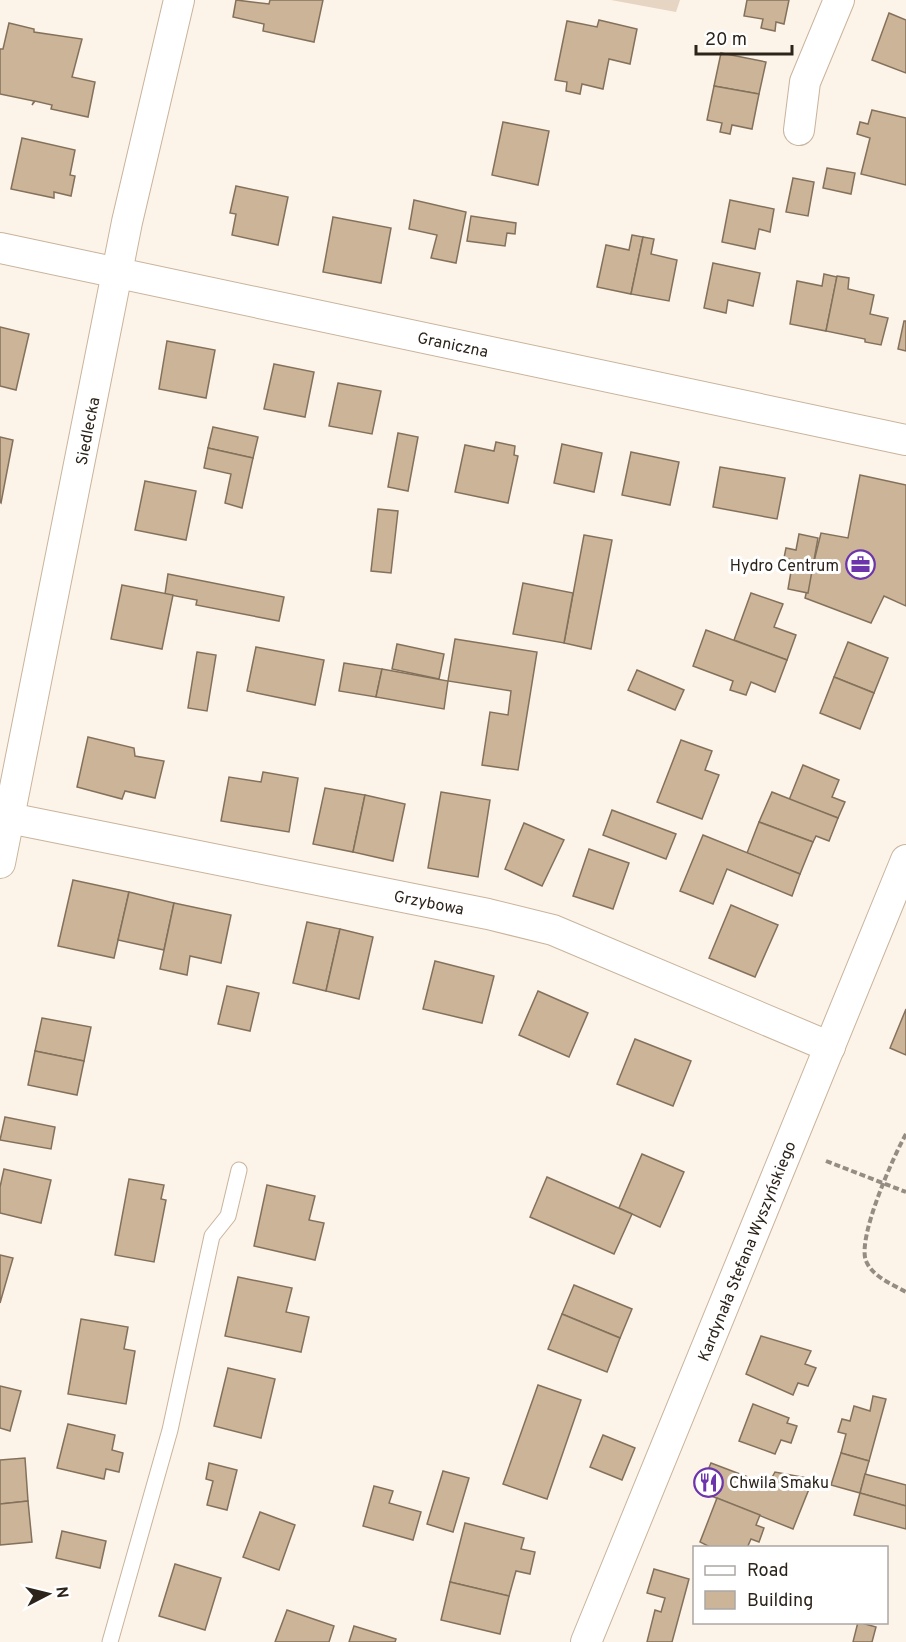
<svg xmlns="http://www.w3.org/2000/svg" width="906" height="1642" font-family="Overpass,sans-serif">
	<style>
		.green { fill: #e6d5c2 }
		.building { fill: #ccb498; stroke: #84715b; stroke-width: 1.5 }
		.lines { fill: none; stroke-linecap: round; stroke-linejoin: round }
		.service-casing { stroke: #c9b49c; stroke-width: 17 }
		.minor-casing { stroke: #c9b49c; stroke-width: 32 }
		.path { stroke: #958d83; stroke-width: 4; stroke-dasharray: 6 3; stroke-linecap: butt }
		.service { stroke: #fff; stroke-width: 15 }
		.minor { stroke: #fff; stroke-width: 30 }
		.labels { text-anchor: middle; stroke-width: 6; stroke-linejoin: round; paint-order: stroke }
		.street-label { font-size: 16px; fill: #2c241b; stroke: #fff }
		.poi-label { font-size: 16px; fill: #2c241b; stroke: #fff; text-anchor: end }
	</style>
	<rect width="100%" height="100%" fill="#fcf3e9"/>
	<!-- green -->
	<path class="green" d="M611,0H680L676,12Z"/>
	<!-- building -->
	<g class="building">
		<path d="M236,0L269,4L270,0H323L314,42L263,31L264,24L233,17Z"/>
		<path d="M747,0H789L784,24L776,22L775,31L761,28L763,19L744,16Z"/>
		<path d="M889,13L906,20V73L872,60Z"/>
		<path d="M599,20L637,29L630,64L609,59L603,89L582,84L580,94L566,91L567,82L555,80L567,21L597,27Z"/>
		<path d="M9,23L34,29V32L82,39L72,77L95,82L88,117L51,109L52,105L35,101L32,105L34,101L0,94V49H3Z"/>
		<path d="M721,53L766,62L759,94L714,86Z"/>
		<path d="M714,86L759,94L752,129L732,125L730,134L720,132L722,123L707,120Z"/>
		<path d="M872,110L906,118V185L861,174L870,138L857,134L860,122L868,124Z"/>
		<path d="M503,122L549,131L538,185L492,175Z"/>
		<path d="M22,138L75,150L70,175L75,176L71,196L54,192V198L11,189Z"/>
		<path d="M827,168L855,173L851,194L823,188Z"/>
		<path d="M793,178L814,182L808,216L786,212Z"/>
		<path d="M236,186L288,197L278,245L232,235L236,214L230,213Z"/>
		<path d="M414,200L466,212L456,263L431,258L437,235L409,229Z"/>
		<path d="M730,200L774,209L770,232L759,229L755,249L722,242Z"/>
		<path d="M471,216L516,223L515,234L507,233L505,246L467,241Z"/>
		<path d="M333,217L391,228L381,283L323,272Z"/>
		<path d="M632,235L643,237L631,294L597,287L606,245L629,250Z"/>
		<path d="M643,237L654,239L651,254L677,260L669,301L631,294Z"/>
		<path d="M713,263L760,273L753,306L728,300L726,313L704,308Z"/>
		<path d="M824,274L837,277L826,331L790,324L797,281L822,286Z"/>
		<path d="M837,276L849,278L848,289L874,295L870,314L888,318L881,345L865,342V339L826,331Z"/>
		<path d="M904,321H906V351L898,349Z"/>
		<path d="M0,327L29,334L16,390L0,386Z"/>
		<path d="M167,341L215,350L206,398L159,389Z"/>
		<path d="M274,364L314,372L305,417L264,409Z"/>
		<path d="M338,383L381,391L372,434L329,426Z"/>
		<path d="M213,427L258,437L253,458L208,448Z"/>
		<path d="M398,433L418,437L408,491L388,487Z"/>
		<path d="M0,437L13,440L1,503L0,502Z"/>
		<path d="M496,442L515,446L514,455L518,456L508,503L455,492L465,445L494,451Z"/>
		<path d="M562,444L602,453L594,492L554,483Z"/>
		<path d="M208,448L253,458L242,508L225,503L231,474L204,468Z"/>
		<path d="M631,452L679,462L670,505L622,495Z"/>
		<path d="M720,467L785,478L777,519L713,507Z"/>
		<path d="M860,475L906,485V606L884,596L871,623L805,598L821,533L848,538Z"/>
		<path d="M145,481L196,491L186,540L135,530Z"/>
		<path d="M378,509L398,511L391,573L371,571Z"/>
		<path d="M799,534L818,538L808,593L788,589L793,560L784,558L786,548L796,550Z"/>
		<path d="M584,535L612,540L591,649L564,643Z"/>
		<path d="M168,574L284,597L279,621L196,605L197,600L165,594Z"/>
		<path d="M523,583L573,593L564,643L513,634Z"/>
		<path d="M122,585L173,595L162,649L111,639Z"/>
		<path d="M751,593L783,604L774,627L796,635L787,660L734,640Z"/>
		<path d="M706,630L787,660L775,692L751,682L746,695L730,690L733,681L693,666Z"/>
		<path d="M455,639L537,652L518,770L482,765L490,712L508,715L511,691L448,681Z"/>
		<path d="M848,642L888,658L874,693L834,677Z"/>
		<path d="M397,644L444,654L439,679L392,669Z"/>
		<path d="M256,647L324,660L315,705L247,691Z"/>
		<path d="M197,652L216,655L207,711L188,708Z"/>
		<path d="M344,663L382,669L376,697L339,691Z"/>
		<path d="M382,669L448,681L444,709L376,697Z"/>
		<path d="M637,670L684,690L675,710L628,690Z"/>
		<path d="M834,677L874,693L860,729L820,713Z"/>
		<path d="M88,737L134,748L135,756L164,761L155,798L125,791L122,799L77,787Z"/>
		<path d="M681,740L712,751L705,770L719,775L702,819L657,802Z"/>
		<path d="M803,765L839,780L832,797L845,802L838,818L789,800Z"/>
		<path d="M263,772L298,778L289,832L221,821L229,777L261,782Z"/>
		<path d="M325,788L365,795L353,852L313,844Z"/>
		<path d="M441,792L490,800L478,877L428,868Z"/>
		<path d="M772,792L838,818L829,841L816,836L813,842L759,822Z"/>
		<path d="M365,795L405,804L393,861L353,852Z"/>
		<path d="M612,810L676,834L666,859L603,835Z"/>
		<path d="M759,822L813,842L800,874L747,853Z"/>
		<path d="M524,823L564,840L542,886L505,869Z"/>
		<path d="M703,835L800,874L792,896L727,869L713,904L680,891Z"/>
		<path d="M589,849L629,863L613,909L573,896Z"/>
		<path d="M73,880L129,892L114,958L58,946Z"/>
		<path d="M129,892L174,903L164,950L118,940Z"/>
		<path d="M174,903L231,915L221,963L190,956L187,975L160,969Z"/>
		<path d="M731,905L778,925L755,977L709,958Z"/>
		<path d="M307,922L340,929L326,991L293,983Z"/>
		<path d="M340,929L373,937L359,999L326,991Z"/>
		<path d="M435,961L494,976L482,1023L423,1009Z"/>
		<path d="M227,986L259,993L250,1031L218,1024Z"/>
		<path d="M538,991L588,1013L569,1057L519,1035Z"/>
		<path d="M906,1009V1055L890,1048Z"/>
		<path d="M42,1018L91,1027L84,1061L35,1051Z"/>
		<path d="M635,1039L691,1061L673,1106L617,1084Z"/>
		<path d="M35,1051L84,1061L77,1095L28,1085Z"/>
		<path d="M5,1117L55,1127L51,1149L0,1140Z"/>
		<path d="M642,1154L684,1172L660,1227L619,1208Z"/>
		<path d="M4,1169L51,1180L41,1223L0,1213V1187Z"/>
		<path d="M547,1177L632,1214L614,1254L530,1217Z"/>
		<path d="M129,1179L164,1185L161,1199L166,1200L154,1262L115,1255Z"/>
		<path d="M267,1185L315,1196L309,1220L324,1223L315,1260L254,1246Z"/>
		<path d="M0,1255L13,1258L0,1303Z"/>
		<path d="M238,1277L292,1288L286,1312L309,1317L301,1352L225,1336Z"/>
		<path d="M574,1285L632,1309L620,1338L562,1314Z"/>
		<path d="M562,1314L620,1338L607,1372L548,1349Z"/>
		<path d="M81,1319L128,1327L124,1349L135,1351L126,1404L68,1394Z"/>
		<path d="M761,1336L811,1351L805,1364L816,1368L808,1386L798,1383L793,1395L746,1374Z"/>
		<path d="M228,1368L275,1379L261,1438L214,1426Z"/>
		<path d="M538,1385L581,1400L547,1499L503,1484Z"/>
		<path d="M0,1386L21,1391L10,1431L0,1428Z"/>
		<path d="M873,1396L886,1399L869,1461L841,1453L846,1434L838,1432L842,1419L850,1421L854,1406L870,1411Z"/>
		<path d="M753,1404L789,1418L787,1423L797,1426L791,1443L781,1440L775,1454L739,1441Z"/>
		<path d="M68,1424L115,1435L112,1450L123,1453L119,1472L106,1469L104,1479L57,1468Z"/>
		<path d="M603,1435L635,1448L622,1480L590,1467Z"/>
		<path d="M841,1453L869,1461L860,1493L831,1485Z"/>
		<path d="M25,1458L28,1501L0,1504V1460Z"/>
		<path d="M209,1463L237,1470L227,1510L207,1505L213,1481L206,1479Z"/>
		<path d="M711,1463L761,1482L764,1476L771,1479L775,1472L813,1479L793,1529L699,1491Z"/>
		<path d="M443,1471L469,1478L453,1532L427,1524Z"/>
		<path d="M865,1474L906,1485V1506L860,1493Z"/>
		<path d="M374,1486L393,1491L389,1503L421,1512L413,1540L363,1526Z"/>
		<path d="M860,1493L906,1506V1529L854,1515Z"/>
		<path d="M717,1498L760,1515L756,1525L764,1528L759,1542L751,1539L747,1548H712L700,1542Z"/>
		<path d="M28,1501L32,1542L0,1545V1504Z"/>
		<path d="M260,1512L295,1525L279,1570L243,1557Z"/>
		<path d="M465,1523L524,1538L521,1549L535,1552L530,1574L516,1571L509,1596L450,1582Z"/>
		<path d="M62,1531L106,1541L100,1568L56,1558Z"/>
		<path d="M175,1564L221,1578L205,1630L159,1616Z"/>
		<path d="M654,1569L689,1579L672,1642H647L655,1610L661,1612L665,1598L647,1593Z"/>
		<path d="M450,1582L509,1596L500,1634L441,1620Z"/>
		<path d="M287,1610L334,1626L329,1642H275Z"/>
		<path d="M858,1622L876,1627L872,1642H853Z"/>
		<path d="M354,1626L396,1639L395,1642H349Z"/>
	</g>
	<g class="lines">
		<defs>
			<path id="service" d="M110,1642L170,1430L212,1236L228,1216L239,1170"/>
			<g id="minor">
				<path d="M799,130L805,82L839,0"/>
				<path d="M0,248L906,440"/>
				<path d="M9,818L488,914L553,930L830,1047"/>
				<path d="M0,863L127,222L179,0"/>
				<path d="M586,1642L906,860"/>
			</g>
		</defs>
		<!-- service casing -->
		<use href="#service" class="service-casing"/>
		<!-- minor casing -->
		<use href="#minor" class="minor-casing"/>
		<!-- path -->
		<g class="path">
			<path d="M906,1134C893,1157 857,1238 866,1261C873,1277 892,1284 906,1292"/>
			<path d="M826,1161L906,1192"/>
		</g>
		<!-- service -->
		<use href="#service" class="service"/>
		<!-- minor -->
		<use href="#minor" class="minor"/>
	</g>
	<!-- icons -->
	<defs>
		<symbol id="office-ring" viewBox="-11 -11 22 22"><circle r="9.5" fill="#fff" stroke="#6d35ab" stroke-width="1.5"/><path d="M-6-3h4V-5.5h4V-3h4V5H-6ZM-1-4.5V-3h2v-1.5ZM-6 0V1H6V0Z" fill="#6d35ab"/></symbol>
		<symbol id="restaurant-ring" viewBox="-11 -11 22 22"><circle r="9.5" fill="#fff" stroke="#6d35ab" stroke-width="1.5"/><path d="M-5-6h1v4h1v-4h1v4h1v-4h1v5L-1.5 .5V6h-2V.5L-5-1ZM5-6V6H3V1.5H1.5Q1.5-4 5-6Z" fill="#6d35ab"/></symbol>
	</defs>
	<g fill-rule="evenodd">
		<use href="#office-ring" x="844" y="548" width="33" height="33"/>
		<use href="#restaurant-ring" x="692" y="1466" width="33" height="33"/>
	</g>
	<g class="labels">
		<!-- street labels -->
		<g class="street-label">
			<text transform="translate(453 344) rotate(12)" y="6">Graniczna</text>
			<text transform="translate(87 431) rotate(-79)" y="6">Siedlecka</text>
			<text transform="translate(429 902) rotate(11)" y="6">Grzybowa</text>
			<text transform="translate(746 1251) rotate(-68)" y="6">Kardynała Stefana Wyszyńskiego</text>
		</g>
		<!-- poi labels -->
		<g class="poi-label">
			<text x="839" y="571">Hydro Centrum</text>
			<text x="729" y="1488" text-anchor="start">Chwila Smaku</text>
		</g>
	</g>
	<!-- legend -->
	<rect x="693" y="1546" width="195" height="78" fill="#ffffff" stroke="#aba7a4" stroke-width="1.5"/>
	<rect x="705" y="1566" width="30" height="9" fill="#ffffff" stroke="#aba7a4" stroke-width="1.5"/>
	<text x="747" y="1576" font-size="18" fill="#2c241b">Road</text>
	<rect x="705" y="1591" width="30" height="18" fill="#ccb498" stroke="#aba7a4" stroke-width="1.5"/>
	<text x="747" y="1606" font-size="18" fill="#2c241b">Building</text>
	<!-- north arrow -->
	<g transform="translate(48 1594) rotate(83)" stroke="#ffffff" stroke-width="4.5" paint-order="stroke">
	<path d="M0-4.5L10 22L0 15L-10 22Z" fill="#2c241b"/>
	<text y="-9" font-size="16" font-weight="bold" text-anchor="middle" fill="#2c241b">N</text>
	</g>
	<!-- scale -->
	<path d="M696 45v9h96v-9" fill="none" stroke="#2c241b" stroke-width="3"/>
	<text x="705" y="45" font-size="18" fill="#2c241b" stroke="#ffffff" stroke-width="4.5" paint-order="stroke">20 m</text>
</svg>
